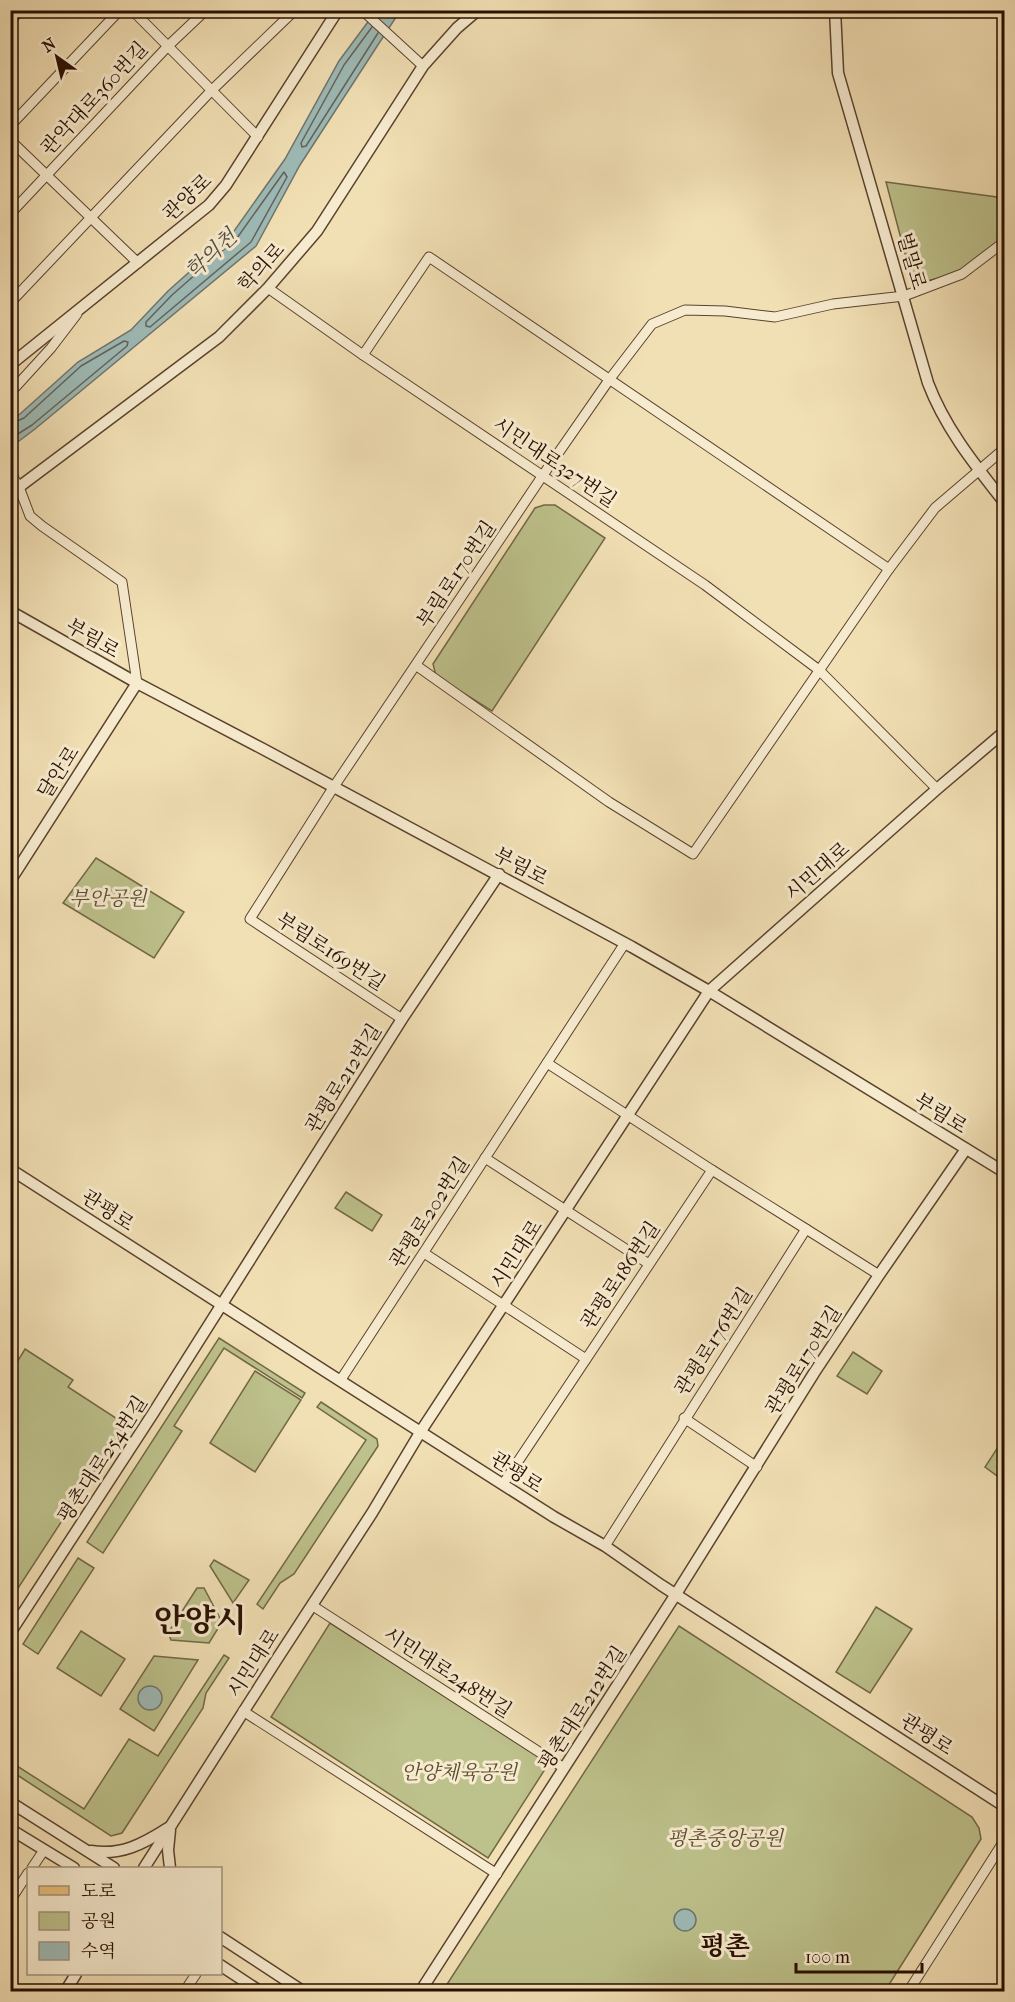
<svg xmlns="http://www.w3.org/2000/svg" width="1015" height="2002" font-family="'IM FELL French Canon','Noto Serif KR',serif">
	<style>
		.green { fill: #bdc18b; stroke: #726846; stroke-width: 1.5 }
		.water { fill: #9ebbb7; stroke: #6f766e; stroke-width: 1.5 }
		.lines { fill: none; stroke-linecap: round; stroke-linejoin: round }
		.shore { stroke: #63645c; stroke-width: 1.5 }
		.minor-casing { stroke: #5a422d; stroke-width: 11 }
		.tertiary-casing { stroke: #5a422d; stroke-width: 13 }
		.primary-casing { stroke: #280e00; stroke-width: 16 }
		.minor { stroke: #f7ebcf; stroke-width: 9 }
		.tertiary { stroke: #f7ebcf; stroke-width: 10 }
		.primary { stroke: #e9c07a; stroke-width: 14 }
		.labels { text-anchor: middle; stroke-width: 6; stroke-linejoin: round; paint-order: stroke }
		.street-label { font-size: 20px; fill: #280e00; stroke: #f7ebcf }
		.park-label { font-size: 20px; font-style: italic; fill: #5c4d31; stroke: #f7ebcf }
		.water-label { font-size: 21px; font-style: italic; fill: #514b40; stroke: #f7ebcf }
		.district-label { font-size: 26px; font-weight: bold; fill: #280e00; stroke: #f7ebcf }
		.town-label { font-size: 32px; font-weight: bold; fill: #280e00; stroke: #f7ebcf }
	</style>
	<rect width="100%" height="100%" fill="#f2e0b5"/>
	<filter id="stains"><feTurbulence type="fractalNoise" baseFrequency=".00333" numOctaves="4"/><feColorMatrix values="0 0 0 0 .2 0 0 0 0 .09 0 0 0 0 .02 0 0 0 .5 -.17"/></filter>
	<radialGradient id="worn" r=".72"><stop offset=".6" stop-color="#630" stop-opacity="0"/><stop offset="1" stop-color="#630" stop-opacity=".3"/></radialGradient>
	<!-- green -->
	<g class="green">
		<path d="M886,182L1004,198V236L970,267L953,275L913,284Z"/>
		<path d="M544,505H555L605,538L492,711L436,676L433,664L535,508Z"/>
		<path d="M96,858L184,912L154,958L63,903Z"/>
		<path d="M346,1192L382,1215L372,1231L335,1208Z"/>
		<path d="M219,1338L305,1393L302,1398L224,1348L174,1426L182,1431L103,1553L87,1542Z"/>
		<path d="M25,1349L73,1380L68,1387L125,1424L11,1599V1372Z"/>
		<path d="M853,1352L882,1371L867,1394L837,1376Z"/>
		<path d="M255,1371L301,1400L255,1472L210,1443Z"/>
		<path d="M321,1402L377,1439L378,1446L294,1574L280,1583L263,1609L257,1604L366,1440L317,1407Z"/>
		<path d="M998,1447L1004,1452V1481L985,1467Z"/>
		<path d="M78,1558L94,1568L38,1654L23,1644Z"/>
		<path d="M214,1560L249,1580L233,1603L210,1566Z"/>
		<path d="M197,1588H204L222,1622L209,1643L171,1640L168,1633Z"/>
		<path d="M876,1607L912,1629L870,1693L836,1672Z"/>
		<path d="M330,1623L549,1763L488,1858L271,1717Z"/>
		<path d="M679,1626L972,1817L979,1828L981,1839L885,1991L442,1992Z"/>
		<path d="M81,1631L125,1659L101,1696L57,1668Z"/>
		<path d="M224,1655L229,1658L206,1693L203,1708L122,1833L111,1836L11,1771V1762L84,1809L129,1739L158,1756Z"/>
		<path d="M154,1656L198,1660L154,1731L120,1709Z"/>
	</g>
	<!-- water -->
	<g class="water">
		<path d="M376,11H400L300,165L256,246L35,429L11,447V420L20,414L78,362L131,330L168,291L232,234L285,159L339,61Z"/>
		<circle cx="150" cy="1698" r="12"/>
		<circle cx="685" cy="1920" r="11"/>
	</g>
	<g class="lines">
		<!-- shore -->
		<g class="shore">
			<path d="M372,27L344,65L301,143L302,147L306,146L378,33"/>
			<path d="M284,172L287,177L251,242L150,327L146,326V322L172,295L237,238Z"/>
			<path d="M10,424L24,418L81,366L124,341L128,342L127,346L32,425L10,439"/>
		</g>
		<defs>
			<g id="minor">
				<path d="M132,10L258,137"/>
				<path d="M362,10L423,66"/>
				<path d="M10,126L120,10"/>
				<path d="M10,140L138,263"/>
				<path d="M10,214L168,46L206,10"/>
				<path d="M268,288L363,355L705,585L819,670L937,789"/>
				<path d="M10,303L211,91L295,10"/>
				<path d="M363,355L429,257L889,569"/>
				<path d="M10,393L51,348L77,314"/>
				<path d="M10,472L19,487L30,516L42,526L122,582L137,683"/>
				<path d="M417,666L609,802L693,854L889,569L935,508L1004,449"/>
				<path d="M402,1019L250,919L333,788L543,475L609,380L652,324L685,310L725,311L775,317L833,304L904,296L962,274L1004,242"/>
				<path d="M485,1158L649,1264"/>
				<path d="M712,1170L806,1229"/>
				<path d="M424,1253L586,1359"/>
				<path d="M340,1381L625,943"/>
				<path d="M684,1418L757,1467"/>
				<path d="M503,1484L712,1170L547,1063"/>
				<path d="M605,1546L806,1229L879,1275"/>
				<path d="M313,1606L564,1768"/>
				<path d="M243,1711L497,1874"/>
				<path d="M32,1868L44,1850"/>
				<path d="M10,1901L28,1873"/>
				<path d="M184,1992L196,1974"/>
				<path d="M908,1992L1004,1841"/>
			</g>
			<g id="tertiary">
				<path d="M835,10L838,73L928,383C945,428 975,465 1004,502"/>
				<path d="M10,365L209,205L226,185L338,10"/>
				<path d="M10,490L19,487L219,337L268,288L317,231L423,66L457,28L478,10"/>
				<path d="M10,611L137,683L263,749L632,947L709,991L1004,1172"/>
				<path d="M10,881L137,683"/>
				<path d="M10,1169L328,1373L554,1517L605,1546L661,1585L1004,1806"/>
				<path d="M10,1633L152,1415L402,1019L499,874"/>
				<path d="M10,1802L114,1868"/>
				<path d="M10,1829L74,1868"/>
				<path d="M91,1851C121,1856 143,1844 168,1828"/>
				<path d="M144,1868L277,1659L372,1513L421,1431L709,991L937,789L1004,732"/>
				<path d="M170,1868L168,1850L170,1830"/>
				<path d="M220,1937L304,1992"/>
				<path d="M220,1965L261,1992"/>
				<path d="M65,1992L76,1974"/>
				<path d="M420,1992L676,1594L814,1373L879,1275L966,1149"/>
			</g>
			<path id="primary" d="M10,17L17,10"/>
		</defs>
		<!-- minor casing -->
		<use href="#minor" class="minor-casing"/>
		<!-- tertiary casing -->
		<use href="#tertiary" class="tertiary-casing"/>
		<!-- primary casing -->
		<use href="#primary" class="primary-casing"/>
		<!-- minor -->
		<use href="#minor" class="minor"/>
		<!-- tertiary -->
		<use href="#tertiary" class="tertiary"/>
		<!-- primary -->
		<use href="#primary" class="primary"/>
	</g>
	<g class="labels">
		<!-- street labels -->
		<g class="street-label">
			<text transform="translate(94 98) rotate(-47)" y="7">관악대로360번길</text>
			<text transform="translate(187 197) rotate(-43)" y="7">관양로</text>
			<text transform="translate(912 261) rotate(74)" y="7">벌말로</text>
			<text transform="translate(261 267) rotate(-48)" y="7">학의로</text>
			<text transform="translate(555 462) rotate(34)" y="7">시민대로327번길</text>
			<text transform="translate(456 574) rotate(-56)" y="7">부림로170번길</text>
			<text transform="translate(93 638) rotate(30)" y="7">부림로</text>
			<text transform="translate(58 772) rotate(-57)" y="7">달안로</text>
			<text transform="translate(521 866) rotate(28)" y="7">부림로</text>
			<text transform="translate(817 871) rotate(-41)" y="7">시민대로</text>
			<text transform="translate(331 951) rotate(33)" y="7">부림로169번길</text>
			<text transform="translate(343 1078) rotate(-58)" y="7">관평로212번길</text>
			<text transform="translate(941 1113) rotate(32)" y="7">부림로</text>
			<text transform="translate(108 1210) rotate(33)" y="7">관평로</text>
			<text transform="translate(429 1212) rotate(-57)" y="7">관평로202번길</text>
			<text transform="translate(516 1254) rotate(-57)" y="7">시민대로</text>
			<text transform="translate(620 1275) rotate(-56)" y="7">관평로186번길</text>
			<text transform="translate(713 1341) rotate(-57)" y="7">관평로176번길</text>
			<text transform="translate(803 1360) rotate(-58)" y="7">관평로170번길</text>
			<text transform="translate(102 1459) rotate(-57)" y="7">평촌대로254번길</text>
			<text transform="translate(517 1472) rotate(33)" y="7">관평로</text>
			<text transform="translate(253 1663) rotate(-57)" y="7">시민대로</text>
			<text transform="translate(448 1672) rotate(33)" y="7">시민대로248번길</text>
			<text transform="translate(582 1708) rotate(-57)" y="7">평촌대로212번길</text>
			<text transform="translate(927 1734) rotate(33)" y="7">관평로</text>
		</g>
		<!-- park labels -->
		<g class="park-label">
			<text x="108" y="905">부안공원</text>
			<text x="459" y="1779">안양체육공원</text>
			<text x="725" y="1845">평촌중앙공원</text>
		</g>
		<!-- water labels -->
		<g class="water-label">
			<text transform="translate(211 254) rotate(-43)" y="7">학의천</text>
		</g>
		<!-- district labels -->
		<g class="district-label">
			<text x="725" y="1955">평촌</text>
		</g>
		<!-- town labels -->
		<g class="town-label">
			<text x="200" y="1631">안양시</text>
		</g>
	</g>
	<!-- margin -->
	<rect width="1015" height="2002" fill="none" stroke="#f2e0b5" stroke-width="36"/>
	<rect x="12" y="12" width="991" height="1978" fill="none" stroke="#280e00" stroke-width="3"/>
	<rect x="18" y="18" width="979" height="1966" fill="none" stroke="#280e00" stroke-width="1.5"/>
	<!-- legend -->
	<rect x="27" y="1867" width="195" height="108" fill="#f7ebcf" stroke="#a4937c" stroke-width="1.5"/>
	<rect x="39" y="1886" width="30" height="9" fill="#e9c07a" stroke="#a4937c" stroke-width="1.5"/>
	<text x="81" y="1897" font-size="18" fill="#280e00">도로</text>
	<rect x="39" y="1912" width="30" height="18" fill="#bdc18b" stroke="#a4937c" stroke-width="1.5"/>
	<text x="81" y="1927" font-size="18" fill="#280e00">공원</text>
	<rect x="39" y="1942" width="30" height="18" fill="#9ebbb7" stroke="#a4937c" stroke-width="1.5"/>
	<text x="81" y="1957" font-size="18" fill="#280e00">수역</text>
	<!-- north arrow -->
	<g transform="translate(57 57) rotate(326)" stroke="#f7ebcf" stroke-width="4.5" paint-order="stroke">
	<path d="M0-4.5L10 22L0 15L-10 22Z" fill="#280e00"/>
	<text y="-9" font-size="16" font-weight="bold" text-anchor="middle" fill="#280e00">N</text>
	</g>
	<!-- scale -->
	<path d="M796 1963v9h126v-9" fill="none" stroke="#280e00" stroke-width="3"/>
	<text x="805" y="1963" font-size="18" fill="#280e00" stroke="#f7ebcf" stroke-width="4.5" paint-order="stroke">100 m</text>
	<rect width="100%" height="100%" filter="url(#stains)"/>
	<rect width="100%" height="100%" fill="url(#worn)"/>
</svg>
